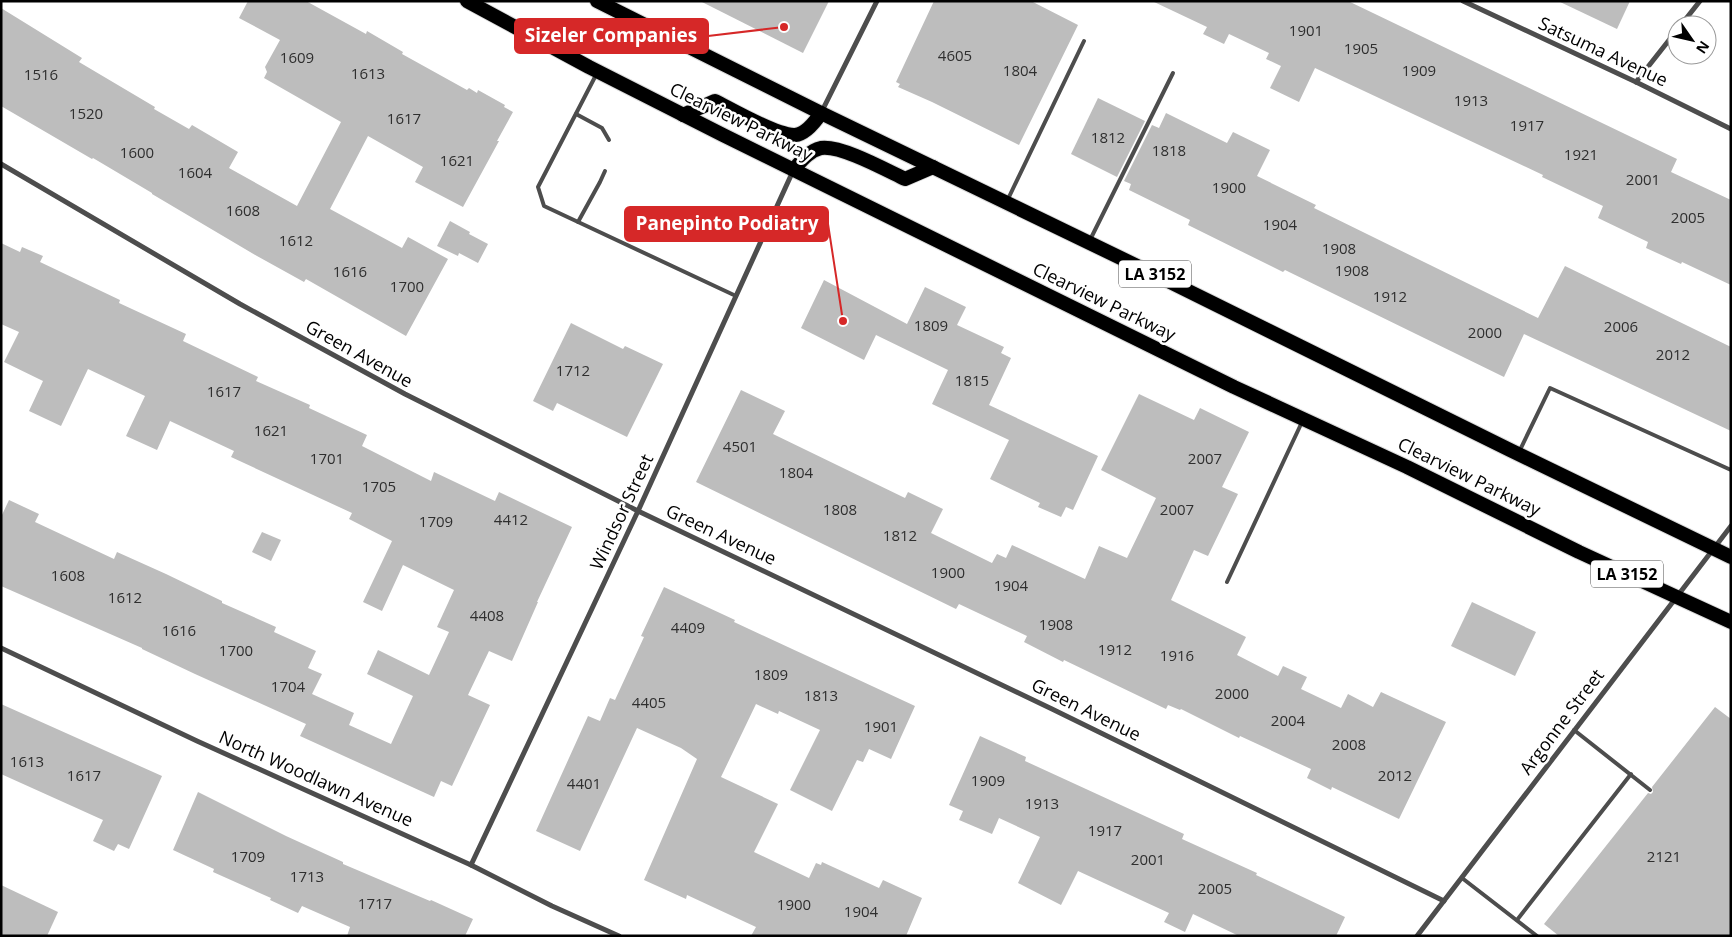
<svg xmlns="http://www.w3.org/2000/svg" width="1732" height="937" font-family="'Open Sans',sans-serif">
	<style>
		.building { fill: #bdbdbd }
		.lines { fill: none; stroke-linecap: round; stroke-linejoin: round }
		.trunk-casing { stroke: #dbdbdb; stroke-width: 16 }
		.service { stroke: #4d4d4d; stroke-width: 4 }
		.minor { stroke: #4d4d4d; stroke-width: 5 }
		.trunk { stroke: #000; stroke-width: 14 }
		.labels { text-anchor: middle; stroke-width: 5; stroke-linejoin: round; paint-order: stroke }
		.number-label { font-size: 15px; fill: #2f2f2f }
		.shield { fill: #fff; stroke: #4c4c4c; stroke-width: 1 }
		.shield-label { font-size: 16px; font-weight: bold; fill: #000 }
		.street-label { font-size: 18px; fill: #000; stroke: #fff }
		.leader { fill: none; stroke: #d62828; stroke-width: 2 }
		.callout-dot { fill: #d62828; stroke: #fff; stroke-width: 2 }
		.callout { fill: #d62828; stroke: #d62828; stroke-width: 2 }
		.callout-label { font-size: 19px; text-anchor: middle; font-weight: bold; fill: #fff }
	</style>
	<rect width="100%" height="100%" fill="#fff"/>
	<!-- building -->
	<g class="building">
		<path d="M248,1H306L366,34L367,31L403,52L402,54L467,90L469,88L477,93L478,90L505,105L504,107L513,112L497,141H499L463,207L415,182L423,167L368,136L330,209L402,248L408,237L448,259L406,336L306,279L304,282L257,256L152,194V193L93,158L92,159L1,106V8L82,58L79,62L155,107L154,109L189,129L192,125L238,152L229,168L297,206L341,122L264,78L267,72L265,67L280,40L239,18Z"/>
		<path d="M700,1H829L803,53Z"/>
		<path d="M934,1H1031L1078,25L1019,145L932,102L898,87L900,84L896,82Z"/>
		<path d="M1152,1H1348L1677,159L1671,172L1731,200V285L1682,262L1681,264L1646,248L1648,242L1598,218L1603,206L1542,177L1543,175L1315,68L1299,102L1270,88L1281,66L1266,59L1269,53L1229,34L1224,44L1203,34L1207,27Z"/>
		<path d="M1558,1H1630L1617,29Z"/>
		<path d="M1098,98L1145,121L1117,177L1071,154Z"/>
		<path d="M1166,113L1227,143L1233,132L1270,150L1257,176L1316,205L1314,208L1538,318L1565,266L1731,347V431L1524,334L1504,377L1285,270L1283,272L1188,225L1190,220L1129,190L1131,184L1124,181L1152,125L1159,128Z"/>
		<path d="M450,221L470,232L469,234L488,244L478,263L459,253L458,256L437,246Z"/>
		<path d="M1,243L20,252L22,247L43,256L40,262L120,300L119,303L186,334L183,341L258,377L256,381L310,405L309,408L367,435L362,446L431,481L434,472L495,501L499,492L572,527L537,602H538L512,661L489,651L468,695L490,705L452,786L441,781L434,797L300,736L306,724L195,674L142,649V648L1,586V517L9,500L39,514L35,522L114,559L117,552L166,574L222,601V603L276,627L274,632L316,651L308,668L322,674L312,694L354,713L349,725L391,744L413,696L367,674L378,650L429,675L449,632L437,627L454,590L403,565L382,611L363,602L392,541L349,519L352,513L231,457L234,451L170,421L157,450L126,436L145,396L88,369L61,426L29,411L43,381L4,362L19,332L1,324Z"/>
		<path d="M824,280L907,324L925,287L966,307L957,325L1004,347L1001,353L1011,358L989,405L1098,456L1073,510L1066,507L1061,517L1038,507L1040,503L990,479L1009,440L932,404L948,370L876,335L864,360L801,328Z"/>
		<path d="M571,323L623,349L625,346L663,364L627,437L557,403L553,411L533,401Z"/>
		<path d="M741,390L785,411L773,434L905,498L908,492L943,509L931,533L992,563L997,554L1006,558L1012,545L1085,579L1099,546L1127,558L1156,498L1101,470L1139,394L1194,420L1200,408L1249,432L1222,487L1238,494L1208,556L1194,550L1171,600L1246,637L1237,655L1278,676L1283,666L1307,677L1301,689L1341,708L1348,694L1373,707L1381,692L1446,722L1399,819L1332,787L1331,790L1307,778L1311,769L1240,736L1239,738L1181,709L1180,710L1168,705L1166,709L1064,660L1063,662L1024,642L1027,636L959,604L956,609L696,482Z"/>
		<path d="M262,532L281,540L271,561L252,552Z"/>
		<path d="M664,587L735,620L734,622L915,706L891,759L869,749L863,762L857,760L832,811L790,790L820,730L779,711L778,714L756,704L721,777L778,804L754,852L809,878L816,863L821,865L822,862L879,888L883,880L922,898L906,936H751L756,927L687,895L686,899L644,880L697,759L681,748L637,728L580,851L536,831L588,716L600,721L610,698L615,700L644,637L641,636Z"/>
		<path d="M1472,602L1536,632L1515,676L1451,646Z"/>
		<path d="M1,704L162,776L129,849L118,844L114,851L93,841L103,820L1,774Z"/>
		<path d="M1715,707L1731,719V936H1559L1544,924L1648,793L1651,794L1653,792L1652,787Z"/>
		<path d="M980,736L1026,757L1025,761L1184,834L1182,839L1257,873L1256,875L1345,917L1336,936H1239L1193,914L1185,932L1164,922L1169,913L1078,871L1061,905L1018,883L1040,837L999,818L992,834L959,820L963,811L949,805Z"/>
		<path d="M198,792L286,836L343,862V864L430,901L431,900L473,919L465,936H347L350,927L302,906L298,913L270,900L271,898L213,872L214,869L173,850Z"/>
		<path d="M1,885L58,912L47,936H1Z"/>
	</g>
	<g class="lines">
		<defs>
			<g id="trunk">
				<path d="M467,1L589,67L723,135L1234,387L1407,467L1579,552L1731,622"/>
				<path d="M597,1L821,113L1162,278L1510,450L1731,557"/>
				<path d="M683,115L715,101C733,110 777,136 795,135C806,134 815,122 821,113"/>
				<path d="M794,169C802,160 809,151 821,148C841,145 886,170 905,179L933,167"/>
			</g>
		</defs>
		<!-- trunk casing -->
		<use href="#trunk" class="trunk-casing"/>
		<!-- service -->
		<g class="service">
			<path d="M597,73L538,187L544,206L736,296"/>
			<path d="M576,114L602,128L609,140"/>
			<path d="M1008,199L1084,41"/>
			<path d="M578,222L600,182L605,171"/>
			<path d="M1090,240L1173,73"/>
			<path d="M1519,452L1550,388L1731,470"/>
			<path d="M1227,582L1302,422"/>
			<path d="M1574,730L1650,790"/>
			<path d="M1462,878L1537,936"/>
			<path d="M1517,920L1631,774"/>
		</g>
		<!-- minor -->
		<g class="minor">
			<path d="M1463,1L1636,82L1731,129"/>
			<path d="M1681,25L1700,1"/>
			<path d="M1636,82L1677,30"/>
			<path d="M821,113L877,1"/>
			<path d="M1,164L240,304L405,394L638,511L1052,709L1444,901"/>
			<path d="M1,648L197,741L471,865L552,906L619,936"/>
			<path d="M471,865L638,511L793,171"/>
			<path d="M1417,936L1731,526"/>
		</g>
		<!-- trunk -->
		<use href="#trunk" class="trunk"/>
	</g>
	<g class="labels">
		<!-- number labels -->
		<g class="number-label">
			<text x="1306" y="36">1901</text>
			<text x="1361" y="54">1905</text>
			<text x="955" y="61">4605</text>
			<text x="297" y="63">1609</text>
			<text x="1020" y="76">1804</text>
			<text x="1419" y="76">1909</text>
			<text x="368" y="79">1613</text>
			<text x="41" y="80">1516</text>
			<text x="1471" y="106">1913</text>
			<text x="86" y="119">1520</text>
			<text x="404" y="124">1617</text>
			<text x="1527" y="131">1917</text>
			<text x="1108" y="143">1812</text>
			<text x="1169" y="156">1818</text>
			<text x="137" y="158">1600</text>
			<text x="1581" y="160">1921</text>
			<text x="457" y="166">1621</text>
			<text x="195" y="178">1604</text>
			<text x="1643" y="185">2001</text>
			<text x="1229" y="193">1900</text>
			<text x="243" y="216">1608</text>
			<text x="1688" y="223">2005</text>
			<text x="1280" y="230">1904</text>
			<text x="296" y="246">1612</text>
			<text x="1339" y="254">1908</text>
			<text x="1352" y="276">1908</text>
			<text x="350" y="277">1616</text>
			<text x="407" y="292">1700</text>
			<text x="1390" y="302">1912</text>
			<text x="931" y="331">1809</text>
			<text x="1621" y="332">2006</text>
			<text x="1485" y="338">2000</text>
			<text x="1673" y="360">2012</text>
			<text x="573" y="376">1712</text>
			<text x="972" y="386">1815</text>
			<text x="224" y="397">1617</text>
			<text x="271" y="436">1621</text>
			<text x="740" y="452">4501</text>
			<text x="327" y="464">1701</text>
			<text x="1205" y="464">2007</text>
			<text x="796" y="478">1804</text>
			<text x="379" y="492">1705</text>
			<text x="840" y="515">1808</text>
			<text x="1177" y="515">2007</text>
			<text x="511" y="525">4412</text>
			<text x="436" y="527">1709</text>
			<text x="900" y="541">1812</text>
			<text x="948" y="578">1900</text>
			<text x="68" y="581">1608</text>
			<text x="1011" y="591">1904</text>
			<text x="125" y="603">1612</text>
			<text x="487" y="621">4408</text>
			<text x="1056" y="630">1908</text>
			<text x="688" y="633">4409</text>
			<text x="179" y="636">1616</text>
			<text x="1115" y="655">1912</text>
			<text x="236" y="656">1700</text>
			<text x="1177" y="661">1916</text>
			<text x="771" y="680">1809</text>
			<text x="288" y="692">1704</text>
			<text x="1232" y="699">2000</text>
			<text x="821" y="701">1813</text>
			<text x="649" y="708">4405</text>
			<text x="1288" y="726">2004</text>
			<text x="881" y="732">1901</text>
			<text x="1349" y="750">2008</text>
			<text x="27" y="767">1613</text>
			<text x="84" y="781">1617</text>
			<text x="1395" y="781">2012</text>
			<text x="988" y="786">1909</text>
			<text x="584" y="789">4401</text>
			<text x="1042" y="809">1913</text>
			<text x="1105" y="836">1917</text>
			<text x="248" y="862">1709</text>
			<text x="1664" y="862">2121</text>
			<text x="1148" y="865">2001</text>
			<text x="307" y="882">1713</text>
			<text x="1215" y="894">2005</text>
			<text x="375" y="909">1717</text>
			<text x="794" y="910">1900</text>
			<text x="861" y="917">1904</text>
		</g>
		<!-- shield labels -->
		<g class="shield">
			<rect x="1119" y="260.5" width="72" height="27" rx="4"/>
			<rect x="1591" y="560.5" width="72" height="27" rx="4"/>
		</g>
		<g class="shield-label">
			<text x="1155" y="280">LA 3152</text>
			<text x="1627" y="580">LA 3152</text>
		</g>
		<!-- street labels -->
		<g class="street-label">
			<text transform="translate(1603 52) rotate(25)" y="6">Satsuma Avenue</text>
			<text transform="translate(741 122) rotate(26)" y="6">Clearview Parkway</text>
			<text transform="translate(1104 302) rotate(26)" y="6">Clearview Parkway</text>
			<text transform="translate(359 354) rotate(29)" y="6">Green Avenue</text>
			<text transform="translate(1469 477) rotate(26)" y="6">Clearview Parkway</text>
			<text transform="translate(622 512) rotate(-65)" y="6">Windsor Street</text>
			<text transform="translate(721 535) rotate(25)" y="6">Green Avenue</text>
			<text transform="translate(1086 710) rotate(26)" y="6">Green Avenue</text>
			<text transform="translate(1562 722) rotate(-53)" y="6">Argonne Street</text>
			<text transform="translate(316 779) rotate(24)" y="6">North Woodlawn Avenue</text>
		</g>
	</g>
	<!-- callouts -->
	<path class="leader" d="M784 27L708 36M843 321L828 224"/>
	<g class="callout-dot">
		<circle cx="784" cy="27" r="5"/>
		<circle cx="843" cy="321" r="5"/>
	</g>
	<g class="callout">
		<rect x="515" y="19" width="193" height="34" rx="5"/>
		<rect x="625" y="207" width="203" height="34" rx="5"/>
	</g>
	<g class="callout-label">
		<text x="611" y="42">Sizeler Companies</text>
		<text x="727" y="230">Panepinto Podiatry</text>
	</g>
	<!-- border -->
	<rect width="1732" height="937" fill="none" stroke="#000000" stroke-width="5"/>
	<!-- north arrow -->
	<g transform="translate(1692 40) rotate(124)"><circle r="24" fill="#ffffff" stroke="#999999"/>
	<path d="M0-4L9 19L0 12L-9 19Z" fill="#000000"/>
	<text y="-8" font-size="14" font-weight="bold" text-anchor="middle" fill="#000000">N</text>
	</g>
</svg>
